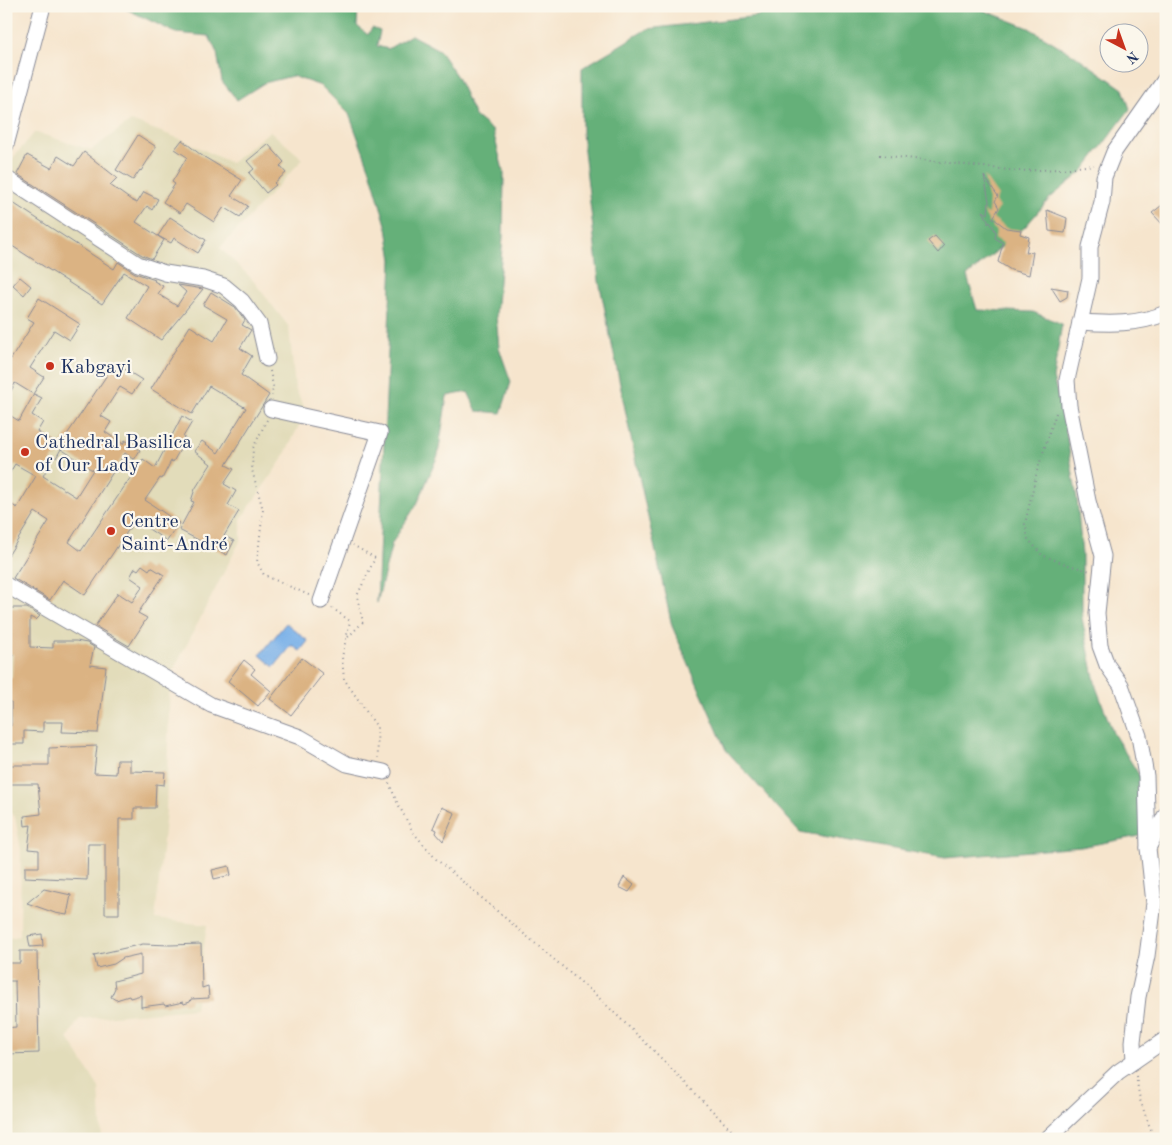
<svg xmlns="http://www.w3.org/2000/svg" width="1172" height="1145" font-family="'Old Standard TT',serif">
	<style>
		.built { fill: #e2dcba }
		.forest { fill: #65b079; stroke: #40706c }
		.water { fill: #79b0e8; stroke: #4a70a3 }
		.building { fill: #dbb383; fill-rule: evenodd }
		.lines { fill: none; stroke-linecap: round; stroke-linejoin: round }
		.minor-casing { stroke: #888a96; stroke-width: 17 }
		.path { stroke: #888a96; stroke-width: 2; stroke-dasharray: 1 4; stroke-linecap: butt }
		.minor { stroke: #fff; stroke-width: 15 }
		.poi-dot { fill: #c8321e; stroke: #fbf7ec; stroke-width: 2 }
		.labels { text-anchor: middle; stroke-width: 4.5; stroke-linejoin: round; paint-order: stroke }
		.poi-label { font-size: 20px; fill: #1b2f5e; stroke: #fbf7ec; text-anchor: start }
	</style>
	<rect width="100%" height="100%" fill="#fbf7ec"/>
	<filter id="ink" filterUnits="userSpaceOnUse"><feTurbulence type="fractalNoise" baseFrequency=".02" numOctaves="2"/><feDisplacementMap in="SourceGraphic" scale="10" xChannelSelector="R" yChannelSelector="G"/><feConvolveMatrix kernelMatrix="1 2 1 2 8 2 1 2 1" color-interpolation-filters="sRGB"/></filter>
	<filter id="wash" filterUnits="userSpaceOnUse"><feTurbulence type="fractalNoise" baseFrequency=".0096" numOctaves="4" result="noise"/><feDisplacementMap in="SourceGraphic" scale="20" xChannelSelector="R" yChannelSelector="G"/><feGaussianBlur stdDeviation="1.12" result="paint"/><feColorMatrix in="noise" values="0 0 0 0 0 0 0 0 0 0 0 0 0 0 0 0 0 1.4 0 .05"/><feComposite in="paint" operator="in"/></filter>
	<g filter="url(#wash)">
		<rect width="100%" height="100%" fill="#f6e5cd"/>
		<!-- built -->
		<path class="built" d="M131,121L183,140L231,163L270,131L303,159L220,248L251,278L289,327L295,388L306,411L283,458L241,519V539L170,677L166,811L155,919L207,925L195,1009L79,1019L68,1038L99,1088L102,1139H6V939L20,936L21,849L15,817L6,809V170L12,159L35,132L91,150Z"/>
		<!-- forest -->
		<g class="forest">
			<path d="M120,6H336V10L341,6H358L357,26L368,35L372,28L380,31L377,46L388,49L411,35L439,50L457,77L475,116L493,131L504,174L503,237L496,315L499,348L511,382L501,413L477,411L468,392L447,396L438,455L418,502L392,543L377,603L392,260L387,228L370,170L349,114L321,86L292,76L264,83L237,100L222,81L217,53L209,36L176,33Z"/>
			<path d="M764,6H982L983,10L1029,28L1079,58L1123,89L1130,109L1083,171L1050,198L1025,227L967,276L977,310L1033,312L1062,324L1053,378L1064,419L1077,499L1082,555V618L1096,687L1113,733L1141,778L1150,834L1081,847L945,858L800,832L726,750L672,626L635,458L599,281L582,133V68L647,29L758,16Z"/>
		</g>
		<!-- water -->
		<path class="water" d="M286,623L308,641L300,651L292,645L274,667L260,655Z"/>
		<g id="blocks">
			<!-- building -->
			<g class="building">
				<path d="M138,135L155,146V149L141,171L140,170L133,180L116,170Z"/>
				<path d="M182,140L201,155L242,180L231,196L248,206L240,217L224,207L214,222L186,204L180,213L163,202L175,184L172,182L187,157L175,149Z"/>
				<path d="M268,144L284,162L280,166L286,173L274,183L276,185L266,193L249,173L254,169L247,161Z"/>
				<path d="M84,152L117,178L110,185L131,200L137,203L144,192L158,199L152,210L147,206L136,222L164,240L152,259L142,255L17,174L27,155L51,168L58,156L74,166Z"/>
				<path d="M984,176L998,196L995,201L999,208L993,218L1006,228L1021,230L1020,234L1029,237L1026,253L1033,252L1029,275L1011,270L998,262L1003,243L995,238L996,232L990,222L988,224V220L983,211L988,214L989,201Z"/>
				<path d="M10,201L114,269L118,262L135,273L155,280L154,281L163,286L158,294L177,306L186,292L178,285L203,289L161,340L128,318L147,286L124,272L102,304L6,242V206Z"/>
				<path d="M1166,202V228L1152,213Z"/>
				<path d="M1047,210L1067,218L1065,233L1049,231Z"/>
				<path d="M170,217L206,240L198,253L174,238L171,243L158,236Z"/>
				<path d="M935,236L944,246L938,253L928,241Z"/>
				<path d="M20,277L31,286L24,295L13,285Z"/>
				<path d="M1051,287L1068,290L1067,297L1060,301Z"/>
				<path d="M211,292L235,307L245,320L242,325L251,330L240,348L252,356L241,375L269,395L226,465L234,469L224,484L236,491L228,505L239,511L224,536L234,541L227,555L179,530L194,502L191,501L195,489L211,464L194,451L202,441L218,453L246,408L209,386L192,414L151,389L190,326L214,341L227,319L203,305Z"/>
				<path d="M39,298L80,324L70,340L54,330L30,368L44,377L33,394L15,383L6,401V356L11,359L34,322L27,318Z"/>
				<path d="M115,363L142,380L132,394L120,387L101,416L111,422L105,432L123,444L125,440L140,450L134,460L125,453L69,542L81,551L143,459L155,468L182,416L192,422L183,437L186,439L173,462L171,461L162,479L160,478L145,500L179,523L167,541L135,520L85,595L63,580L50,600L13,578L49,521L35,512L6,559V501L17,508L36,476L15,464L6,479V413L19,421L34,394L42,398L32,415L43,422L37,432L60,445ZM61,449L82,463L81,464L93,470L76,497L43,476L54,456L56,458Z"/>
				<path d="M142,565L149,570L151,567L164,575L138,613L147,618L129,646L95,626L118,593L132,602L143,586L130,577L135,568L138,570Z"/>
				<path d="M6,608H27L40,616L36,620L30,617V647L53,648V641H76L87,643L94,647L90,665L106,667L98,733L62,732L63,722H43V732L24,731V744H6V726H11V702H6V677H12L13,654H6Z"/>
				<path d="M302,658L323,674L291,715L270,699Z"/>
				<path d="M244,660L255,669L251,674L271,691L258,706L228,681Z"/>
				<path d="M97,746L94,773L116,774L117,760H130V771L165,772L164,785L156,784L155,808H134V819H119V914H105V844H88L87,880L25,877V867H39V850L28,849L31,825L25,826L24,816L41,814L38,784H6V765H49V748Z"/>
				<path d="M442,807L455,813L443,841L436,833L437,830L433,828Z"/>
				<path d="M229,866L231,875L214,879L212,870Z"/>
				<path d="M624,877L634,885L629,892L619,887Z"/>
				<path d="M44,889L71,895L67,915L55,913L27,903Z"/>
				<path d="M42,934L43,946L30,947L28,936Z"/>
				<path d="M143,944L170,945L201,944L202,988L208,986L209,998L191,999L190,1002L184,1004L183,1002L165,1006L164,1004L141,1007V995L130,998L129,996L116,1000L111,997L115,988L114,981L141,974V954L123,958L114,964L97,968L94,955Z"/>
				<path d="M20,951H37L39,1053L6,1054V1028L16,1027L15,981H6V963H20Z"/>
			</g>
		</g>
	</g>
	<g filter="url(#ink)">
		<use href="#blocks" fill-opacity="0" stroke="#888a96" stroke-width="1"/>
		<g class="lines">
			<defs>
				<g id="minor">
					<path d="M6,145L43,6"/>
					<path d="M6,178L138,264L165,273L203,279L224,286L242,301L259,324L267,359"/>
					<path d="M1080,322C1109,324 1138,325 1166,313"/>
					<path d="M271,409L380,433L321,601"/>
					<path d="M6,585L211,705L300,737L347,764L384,772"/>
					<path d="M1148,848L1146,776L1139,736L1121,685L1107,665L1100,646L1097,613L1103,556L1088,501L1069,406L1067,380L1090,278V247L1102,202L1104,177L1114,152L1166,78"/>
					<path d="M1134,1061L1133,1042L1138,997L1147,956L1154,903L1148,848L1166,814"/>
					<path d="M1047,1139L1118,1072L1166,1039"/>
				</g>
			</defs>
			<!-- minor casing -->
			<use href="#minor" class="minor-casing"/>
			<!-- path -->
			<g class="path">
				<path d="M880,155L1018,171L1061,169L1094,165"/>
				<path d="M270,371L273,386L272,396"/>
				<path d="M1056,413L1037,471L1025,524L1028,539L1042,555L1065,564L1090,571"/>
				<path d="M267,420L253,448L252,470L263,510L257,562L264,575L311,596"/>
				<path d="M332,608L350,621L342,657L344,679L377,727L378,758"/>
				<path d="M348,637L363,622L357,596L375,558L353,545"/>
				<path d="M389,783L397,802L413,832L436,859L597,996L656,1053L740,1139"/>
				<path d="M1136,1076L1140,1100L1154,1139"/>
			</g>
			<!-- minor -->
			<use href="#minor" class="minor"/>
		</g>
	</g>
	<!-- markers -->
	<g class="poi-dot">
		<circle cx="50" cy="366" r="5"/>
		<circle cx="25" cy="452" r="5"/>
		<circle cx="111" cy="531" r="5"/>
	</g>
	<g class="labels">
		<!-- poi labels -->
		<g class="poi-label">
			<text x="60" y="373">Kabgayi</text>
			<text x="35" y="448">Cathedral Basilica<tspan x="35" dy="23">of Our Lady</tspan></text>
			<text x="121" y="527">Centre<tspan x="121" dy="23">Saint-André</tspan></text>
		</g>
	</g>
	<!-- margin -->
	<rect width="1172" height="1145" fill="none" stroke="#fbf7ec" stroke-width="25"/>
	<!-- north arrow -->
	<g transform="translate(1124 48) rotate(139)"><circle r="24" fill="#fbf7ec" stroke="#a1a7b3"/>
	<path d="M0-4L9 19L0 12L-9 19Z" fill="#c8321e"/>
	<text y="-8" font-size="14" font-weight="bold" text-anchor="middle" fill="#1b2f5e">N</text>
	</g>
</svg>
